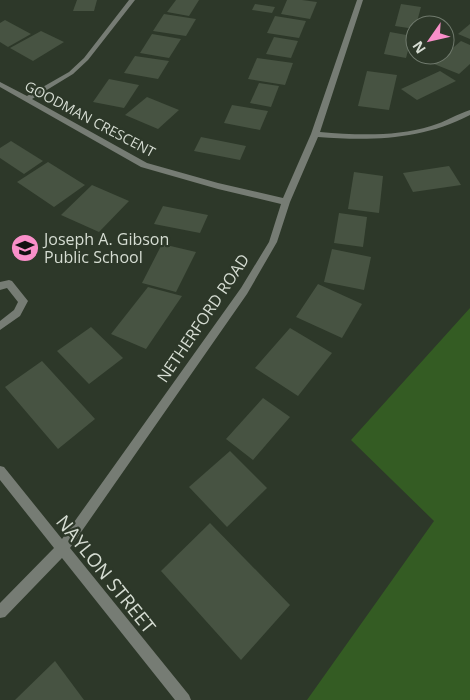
<svg xmlns="http://www.w3.org/2000/svg" width="470" height="700" font-family="'Open Sans',sans-serif">
	<style>
		.green { fill: #345c23 }
		.building { fill: #475342 }
		.lines { fill: none; stroke-linecap: round; stroke-linejoin: round }
		.lane { fill: #767c74; fill-rule: evenodd }
		.street { fill: #767c74; fill-rule: evenodd }
		.labels { text-anchor: middle; stroke-width: 4.5; stroke-linejoin: round; paint-order: stroke }
		.far-street-label { font-size: 14px; fill: #d5dcd2; stroke: #2d3829 }
		.poi-label { font-size: 16px; fill: #d5dcd2; stroke: #2d3829; text-anchor: start }
		.street-label { font-size: 16px; fill: #d5dcd2; stroke: #2d3829 }
		.near-street-label { font-size: 19px; fill: #d5dcd2; stroke: #2d3829 }
	</style>
	<rect width="100%" height="100%" fill="#2d3829"/>
	<!-- green -->
	<path class="green" d="M470,308V700H307L434,521L351,440Z"/>
	<!-- building -->
	<g class="building">
		<path d="M77,0H97L94,11H73Z"/>
		<path d="M176,0H199L189,16L167,12Z"/>
		<path d="M287,0H302L317,2L310,19L281,14Z"/>
		<path d="M255,4L275,7L272,13L252,10Z"/>
		<path d="M401,4L421,7L415,29L395,26Z"/>
		<path d="M164,14L196,19L186,36L153,31Z"/>
		<path d="M275,16L306,21L299,38L267,33Z"/>
		<path d="M5,20L31,34L8,47L0,42V23Z"/>
		<path d="M470,24V39L458,34Z"/>
		<path d="M41,31L64,42L33,61L10,48Z"/>
		<path d="M390,32L412,36L406,58L384,54Z"/>
		<path d="M152,34L181,39L169,58L140,53Z"/>
		<path d="M274,37L298,41L291,58L266,54Z"/>
		<path d="M461,41L470,45V64L459,74L434,64Z"/>
		<path d="M135,56L169,61L158,79L124,73Z"/>
		<path d="M257,58L293,63L285,85L248,79Z"/>
		<path d="M367,71L397,75L389,110L358,106Z"/>
		<path d="M440,71L456,81L417,100L401,89Z"/>
		<path d="M109,79L139,85L124,108L93,102Z"/>
		<path d="M259,83L279,86L271,107L250,103Z"/>
		<path d="M147,97L179,110L158,129L125,115Z"/>
		<path d="M232,105L268,111L260,130L224,123Z"/>
		<path d="M201,137L246,146L240,160L194,151Z"/>
		<path d="M11,141L43,161L24,174L0,158V148Z"/>
		<path d="M48,162L85,185L54,207L17,182Z"/>
		<path d="M449,166L461,185L413,192L403,173Z"/>
		<path d="M354,172L383,176L379,213L348,209Z"/>
		<path d="M92,185L129,201L99,232L61,215Z"/>
		<path d="M163,206L208,215L200,233L154,224Z"/>
		<path d="M339,213L367,217L363,247L334,243Z"/>
		<path d="M162,244L196,252L176,292L142,283Z"/>
		<path d="M332,249L371,257L364,290L324,282Z"/>
		<path d="M318,284L362,304L342,338L296,317Z"/>
		<path d="M148,287L182,296L146,349L111,334Z"/>
		<path d="M91,327L123,358L89,384L57,351Z"/>
		<path d="M290,328L332,353L298,396L255,368Z"/>
		<path d="M42,361L95,419L58,449L5,387Z"/>
		<path d="M263,398L290,417L253,460L226,439Z"/>
		<path d="M230,451L267,488L227,527L189,487Z"/>
		<path d="M210,523L290,605L241,660L161,571Z"/>
		<path d="M55,661L84,700H15Z"/>
	</g>
	<g class="lines">
		<!-- lane -->
		<path class="lane" d="M9,280L12,281L28,301L20,316L0,330V321L14,310L18,302L7,288L0,290V282Z"/>
		<!-- street -->
		<path class="street" d="M129,0H135L88,60L73,74L32,99L147,163L218,183L283,198L311,134L357,0H363L320,132C356,135 395,137 431,126C445,122 457,114 470,110V115C422,140 371,141 318,137L290,202L277,242L247,294L70,548L189,695L191,700H175L62,558L5,617L0,618V603L54,548L0,480V466L4,467L62,539L241,288L269,242L281,204L218,189L141,167L0,87V82L27,96L69,72L84,58Z"/>
	</g>
	<!-- icons -->
	<defs>
		<symbol id="school-disc" viewBox="-11 -11 22 22"><circle r="9.5" fill="#f98fc9" stroke="#2d3829"/><path d="M0-5L7-2L0 1L-7-2ZM-4 1L0 2.5L4 1V4Q0 6-4 4Z" fill="#111"/></symbol>
	</defs>
	<g fill-rule="evenodd">
		<use href="#school-disc" x="9" y="232" width="32" height="32"/>
	</g>
	<g class="labels">
		<!-- far-street labels -->
		<g class="far-street-label">
			<text transform="translate(90 119) rotate(28)" y="5">GOODMAN CRESCENT</text>
		</g>
		<!-- poi labels -->
		<g class="poi-label">
			<text x="44" y="245">Joseph A. Gibson<tspan x="44" dy="18">Public School</tspan></text>
		</g>
		<!-- street labels -->
		<g class="street-label">
			<text transform="translate(203 318) rotate(-56)" y="6">NETHERFORD ROAD</text>
		</g>
		<!-- near-street labels -->
		<g class="near-street-label">
			<text transform="translate(106 574) rotate(51)" y="7">NAYLON STREET</text>
		</g>
	</g>
	<!-- north arrow -->
	<g transform="translate(430 40) rotate(236)"><circle r="24" fill="#2d3829" stroke="#707a6d"/>
	<path d="M0-4L9 19L0 12L-9 19Z" fill="#f98fc9"/>
	<text y="-8" font-size="14" font-weight="bold" text-anchor="middle" fill="#d5dcd2">N</text>
	</g>
</svg>
